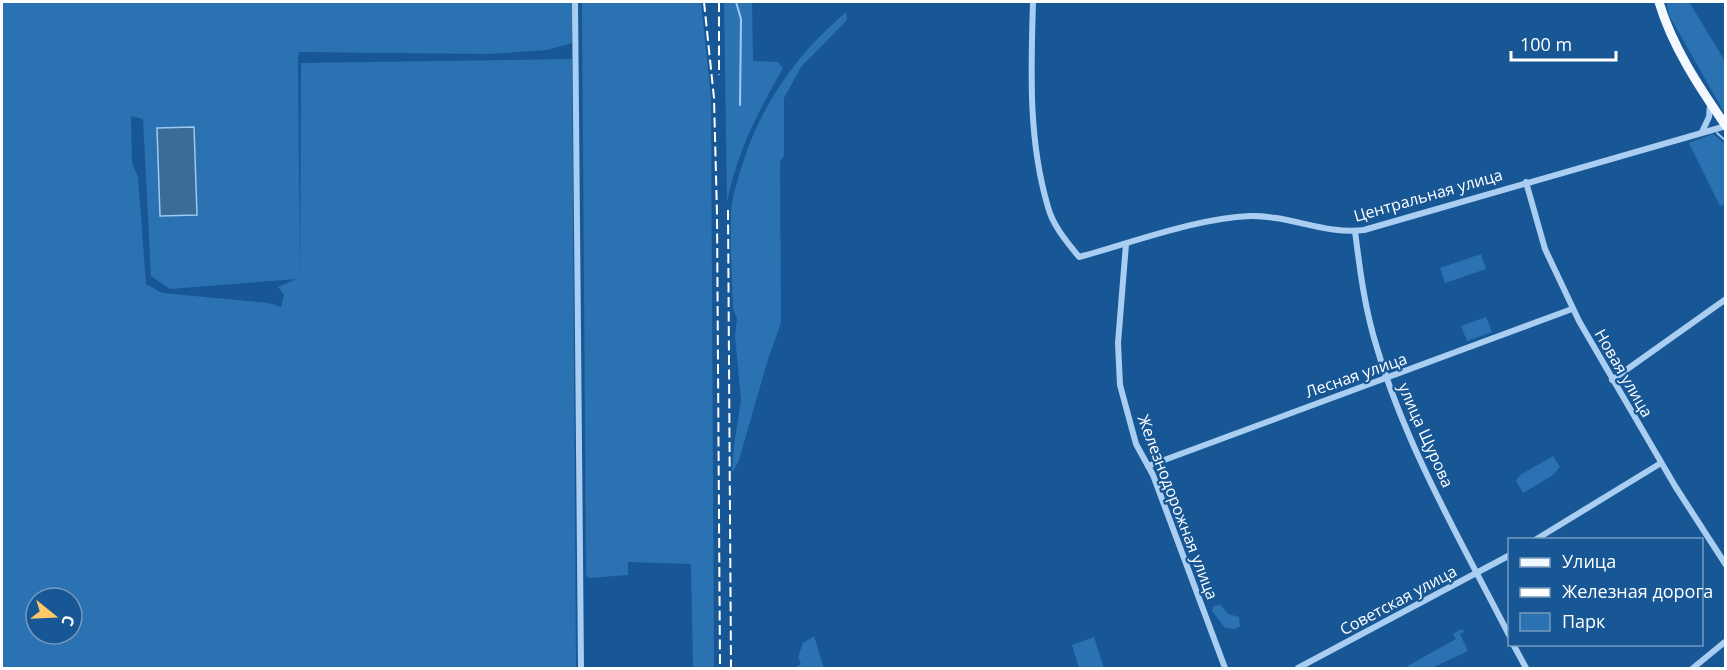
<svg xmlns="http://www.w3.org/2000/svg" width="1727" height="670" font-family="'Open Sans',sans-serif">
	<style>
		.green { fill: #2b72b3; fill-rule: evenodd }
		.water { fill: #3d6b97; stroke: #9ccaf3; stroke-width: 1.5 }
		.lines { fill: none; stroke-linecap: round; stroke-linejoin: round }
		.stream { stroke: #9ccaf3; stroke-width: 2 }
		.minor { stroke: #a9cef1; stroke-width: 6 }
		.primary { stroke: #f3f8ff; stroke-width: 9 }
		.rail { stroke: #fff; stroke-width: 2; stroke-dasharray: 10 4.5; stroke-linecap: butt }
		.labels { text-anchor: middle; stroke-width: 4.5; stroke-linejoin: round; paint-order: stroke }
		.street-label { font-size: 16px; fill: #fff; stroke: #185795 }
	</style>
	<rect width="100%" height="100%" fill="#185795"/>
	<!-- green -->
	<g class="green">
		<path d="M2,2H574L572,43L547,50L488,54L299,52L298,58L300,279L301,63L572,59L576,668H2ZM131,116L143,119L151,276L170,289L296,279L278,287L284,295L281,307L268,303L162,293L146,284L138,177L132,163ZM36,598H72V634H36Z"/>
		<path d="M582,2H701L711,98L714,668H693L691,564L628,562V575L588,578L586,574Z"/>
		<path d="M724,2H752L753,61L778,62L783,68C758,112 737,152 727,202Z"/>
		<path d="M1666,2H1689L1725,61V114L1669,15Z"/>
		<path d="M846,12L847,20L801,67L784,98V156L780,162L781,323L768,359L739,460L732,473L734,446L741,400L735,336L737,319L733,308C732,277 730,246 731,216C731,199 737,182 742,166C761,104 796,55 846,12Z"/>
		<path d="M1713,134L1725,144V204L1720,206L1689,143Z"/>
		<path d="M1481,254L1486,269L1445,283L1440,268Z"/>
		<path d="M1486,317L1492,332L1467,341L1461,326Z"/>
		<path d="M1553,456L1560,467L1553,475L1523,493L1516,481L1520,475Z"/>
		<path d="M1221,605L1228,614L1239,617L1240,626L1235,629L1225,628L1212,611L1213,606Z"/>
		<path d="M1462,629L1464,632L1460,634L1468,651L1432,668H1404L1456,639L1453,634Z"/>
		<path d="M814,636L824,668H794L801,664L798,657L803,643Z"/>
		<path d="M1094,637L1104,668H1079L1072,645Z"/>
	</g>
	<!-- water -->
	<path class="water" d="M194,127L197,215L160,216L157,128Z"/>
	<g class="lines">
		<!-- stream -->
		<g class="stream">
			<path d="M736,2L741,19L740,105"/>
			<path d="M1717,133L1726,141"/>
		</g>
		<!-- minor -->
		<g class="minor">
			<path d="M575,2L581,668"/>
			<path d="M1033,2C1031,70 1028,140 1048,207C1053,226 1067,242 1079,257C1131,243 1197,218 1250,216C1288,215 1326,235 1364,230L1726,126"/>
			<path d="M1702,132L1709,117L1710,105"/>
			<path d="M1526,182L1545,249L1579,321L1675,486L1726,565"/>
			<path d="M1355,231C1360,271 1365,310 1377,348C1407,449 1462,543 1510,637"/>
			<path d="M1126,244L1118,343L1120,385L1136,444L1153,475L1225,668"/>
			<path d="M1612,380L1726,299"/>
			<path d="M1148,466L1572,309"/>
			<path d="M1535,540L1661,463"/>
			<path d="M1513,644L1526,668"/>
			<path d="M1298,668L1510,555"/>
			<path d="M1693,668L1726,641"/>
		</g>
		<!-- primary -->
		<path class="primary" d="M1659,2C1672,46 1699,87 1726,126"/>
		<!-- rail -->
		<g class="rail">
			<path d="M704,2L714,98L717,214L720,668"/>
			<path d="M719,2V75"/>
			<path d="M728,210L731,668"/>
		</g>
	</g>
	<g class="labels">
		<!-- street labels -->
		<g class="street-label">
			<text transform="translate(1428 195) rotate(-16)" y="6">Центральная улица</text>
			<text transform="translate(1624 373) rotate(60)" y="6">Новая улица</text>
			<text transform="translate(1356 375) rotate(-19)" y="6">Лесная улица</text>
			<text transform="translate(1426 435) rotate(66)" y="6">улица Щурова</text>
			<text transform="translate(1178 507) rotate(69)" y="6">Железнодорожная улица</text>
			<text transform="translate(1398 600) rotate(-28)" y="6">Советская улица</text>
		</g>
	</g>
	<!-- border -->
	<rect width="1727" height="670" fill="none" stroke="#ffffff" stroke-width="6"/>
	<!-- legend -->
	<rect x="1508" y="538" width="195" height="108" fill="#185795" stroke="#749abf" stroke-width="1.5"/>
	<rect x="1520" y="558" width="30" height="9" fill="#f3f8ff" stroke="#749abf" stroke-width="1.5"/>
	<text x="1562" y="568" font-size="18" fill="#ffffff">Улица</text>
	<rect x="1520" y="588" width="30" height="9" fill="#ffffff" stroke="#749abf" stroke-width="1.5"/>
	<text x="1562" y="598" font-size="18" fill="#ffffff">Железная дорога</text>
	<rect x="1520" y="613" width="30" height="18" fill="#2b72b3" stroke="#749abf" stroke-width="1.5"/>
	<text x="1562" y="628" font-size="18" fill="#ffffff">Парк</text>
	<!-- north arrow -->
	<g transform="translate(54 616) rotate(108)"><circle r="28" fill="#185795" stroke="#749abf" stroke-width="1.5"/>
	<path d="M0-4.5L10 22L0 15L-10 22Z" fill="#ffc969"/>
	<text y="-9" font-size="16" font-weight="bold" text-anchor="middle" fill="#ffffff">С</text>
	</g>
	<!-- scale -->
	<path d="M1511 51v9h105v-9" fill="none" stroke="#ffffff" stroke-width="3"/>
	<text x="1520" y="51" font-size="18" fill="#ffffff" stroke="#185795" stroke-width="4.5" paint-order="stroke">100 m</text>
</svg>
